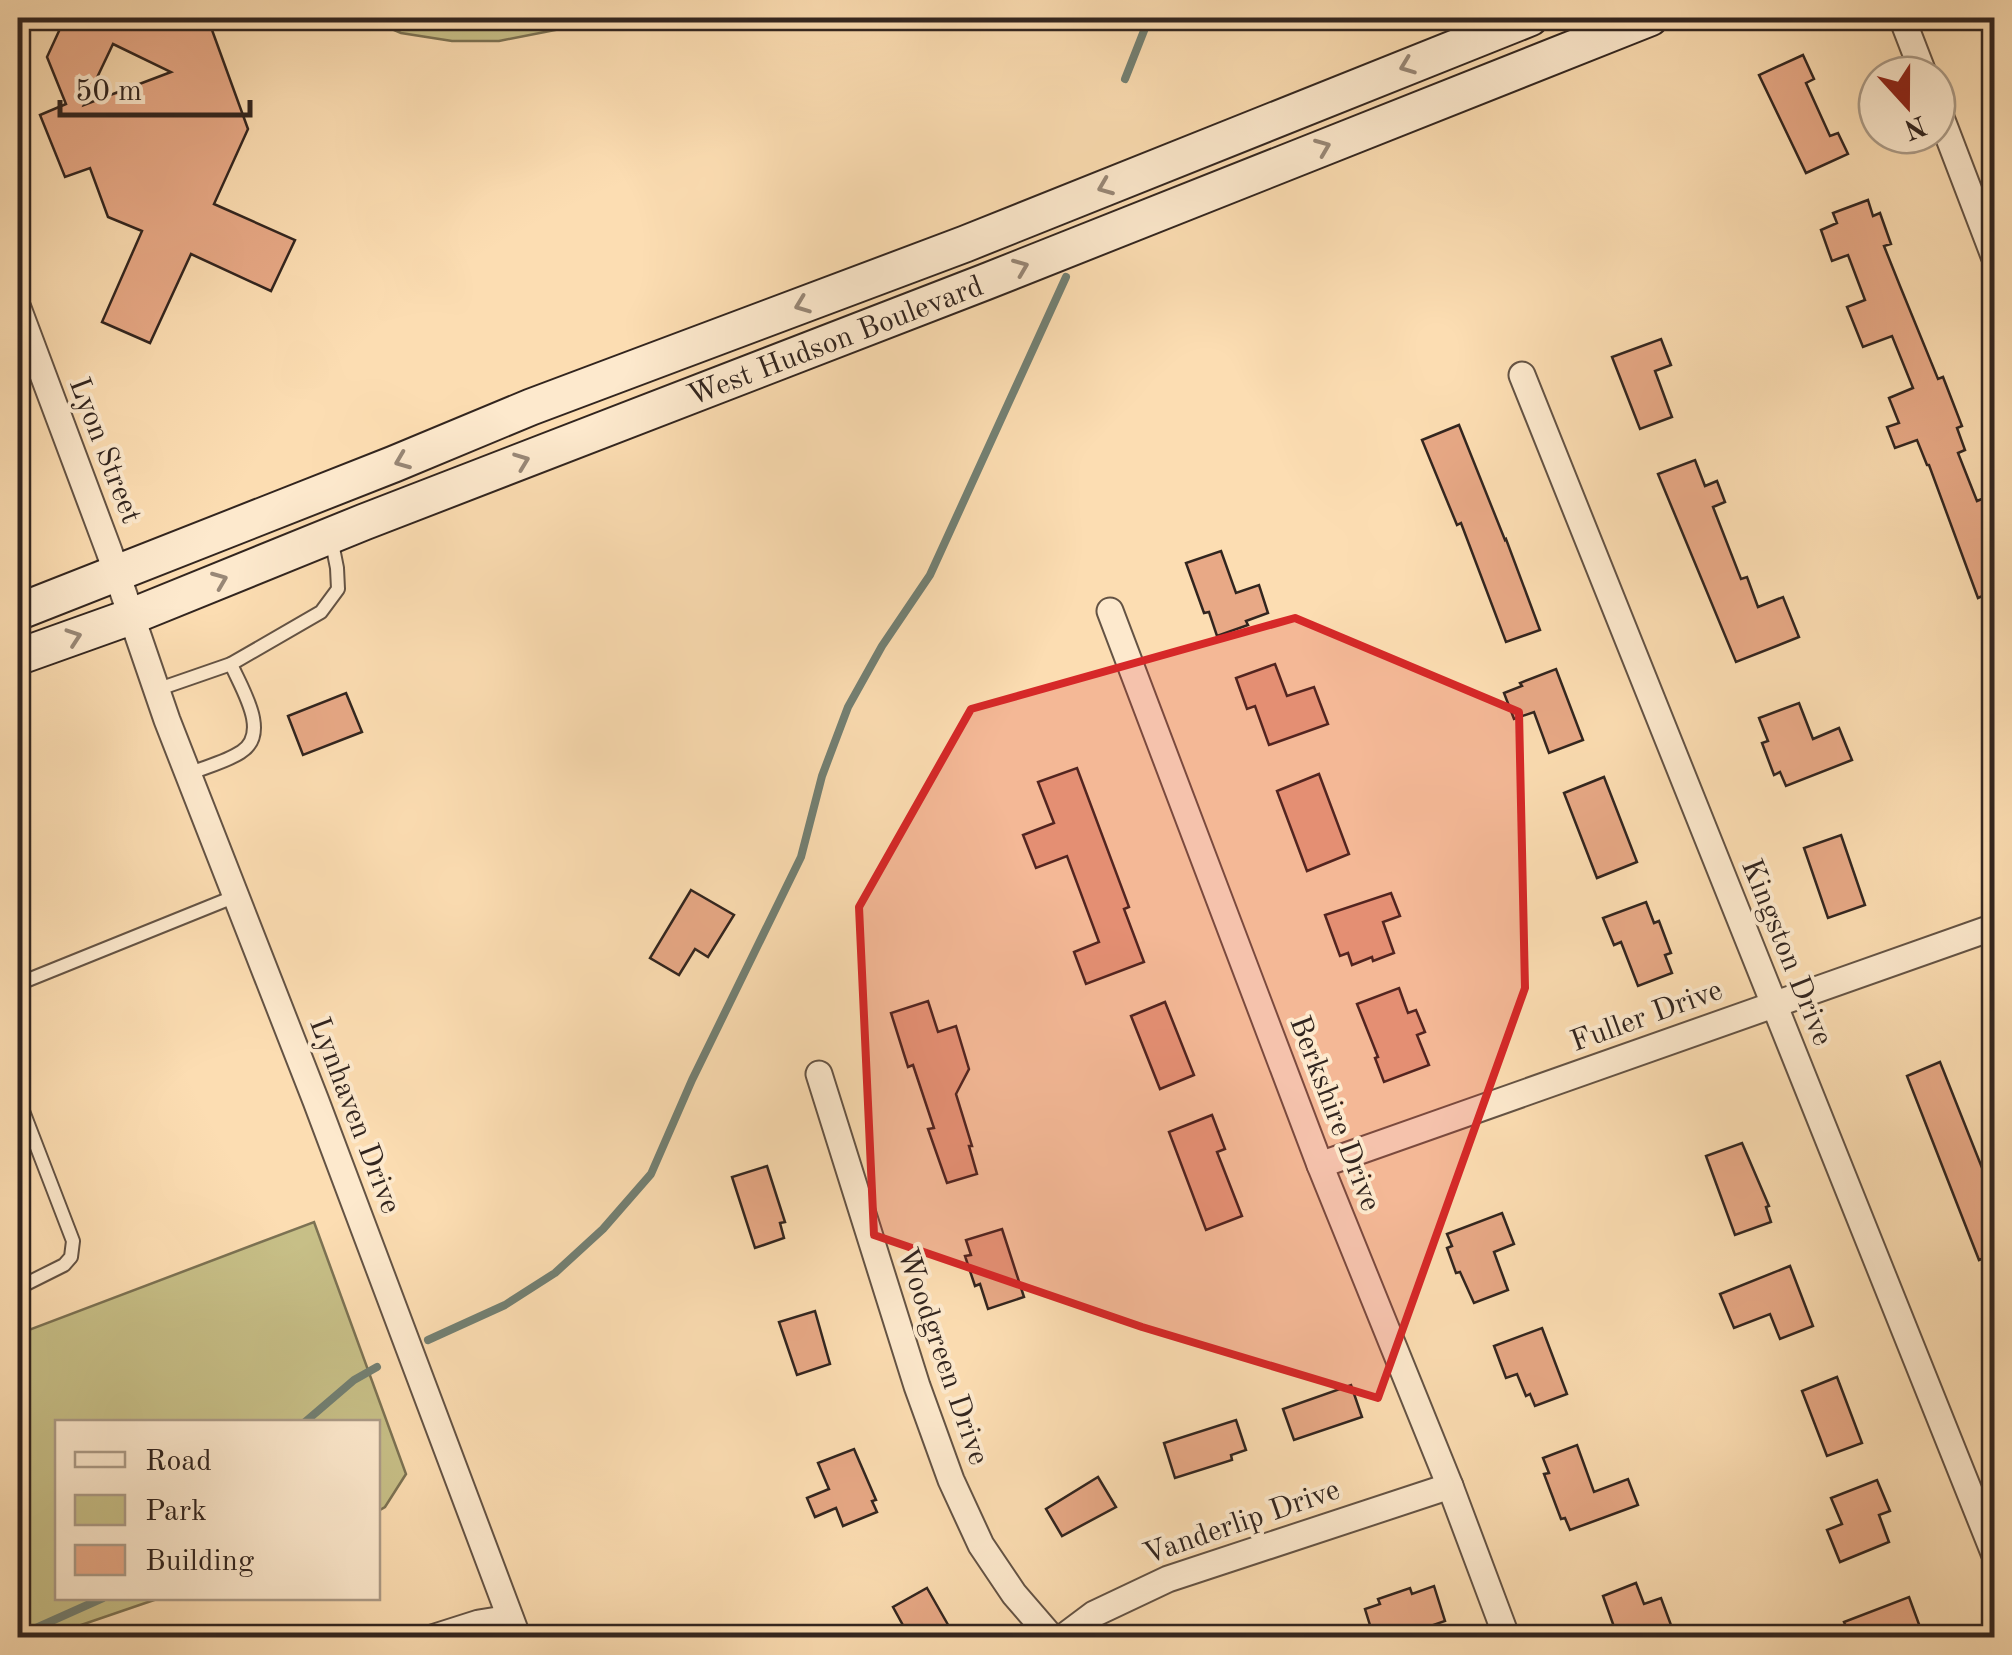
<svg xmlns="http://www.w3.org/2000/svg" width="2012" height="1655" font-family="'Old Standard TT',serif">
	<style>
		.green { fill: #c7bf87; stroke: #7c7253; stroke-width: 2.5 }
		.lines { fill: none; stroke-linecap: round; stroke-linejoin: round }
		.stream { stroke: #738073; stroke-width: 8 }
		.building { fill: #e8a986; stroke: #32251f; stroke-width: 2.5; fill-rule: evenodd }
		.service-casing { stroke: #645344; stroke-width: 16 }
		.minor-casing { stroke: #645344; stroke-width: 29 }
		.secondary-casing { stroke: #32251f; stroke-width: 39 }
		.service { stroke: #fde9cd; stroke-width: 12 }
		.minor { stroke: #fde9cd; stroke-width: 25 }
		.secondary { stroke: #fde9cd; stroke-width: 35 }
		.oneway { stroke: #988776 }
		.marked { fill: #d62828; fill-opacity: 0.2; stroke: #d62828; stroke-width: 8; stroke-linejoin: round }
		.labels { text-anchor: middle; stroke-width: 8; stroke-linejoin: round; paint-order: stroke }
		.street-label { font-size: 30px; fill: #32251f; stroke: #fde9cd }
	</style>
	<rect width="100%" height="100%" fill="#fcddb2"/>
	<filter id="stains"><feTurbulence type="fractalNoise" baseFrequency=".002" numOctaves="4"/><feColorMatrix values="0 0 0 0 .2 0 0 0 0 .09 0 0 0 0 .02 0 0 0 .5 -.17"/></filter>
	<radialGradient id="worn" r=".72"><stop offset=".6" stop-color="#630" stop-opacity="0"/><stop offset="1" stop-color="#630" stop-opacity=".3"/></radialGradient>
	<!-- green -->
	<g class="green">
		<path d="M366,18H580L560,29L499,41H452L401,33Z"/>
		<path d="M314,1222L406,1474L385,1507L378,1511V1422H58V1598H160L46,1637H18V1334Z"/>
	</g>
	<g class="lines">
		<!-- stream -->
		<g class="stream">
			<path d="M1125,79L1149,18"/>
			<path d="M428,1340L505,1305L555,1273L603,1229L651,1174L692,1080L801,857L822,776L848,707L882,646L930,575L1066,277"/>
			<path d="M305,1422L354,1380L377,1367"/>
			<path d="M18,1636L103,1598"/>
		</g>
	</g>
	<!-- building -->
	<g class="building">
		<path d="M65,18H184L212,30L248,129L214,204L295,240L271,291L191,254L150,343L102,322L142,231L108,217L90,168L65,177L40,115L66,104L47,57ZM113,44L171,72L84,105Z"/>
		<path d="M1803,55L1814,79L1806,83L1830,136L1838,133L1848,154L1806,173L1759,75Z"/>
		<path d="M1868,200L1873,216L1880,213L1891,244L1884,246L1900,286L1938,379L1943,377L1962,426L1957,428L1965,450L1958,453L1977,501L1989,496L1994,511V525L1988,528L1994,546V591L1978,598L1929,465H1927L1917,440L1895,448L1887,427L1899,423L1889,398L1913,388L1892,336L1863,347L1847,307L1865,300L1848,255L1832,261L1821,230L1837,223L1833,213Z"/>
		<path d="M1661,339L1671,365L1655,371L1672,417L1640,429L1612,357Z"/>
		<path d="M1459,425L1505,540L1506,539L1540,630L1506,642L1461,523L1457,525L1422,440Z"/>
		<path d="M1695,460L1705,486L1717,481L1725,502L1713,507L1741,579L1747,577L1758,607L1783,597L1799,637L1736,662L1658,474Z"/>
		<path d="M1221,551L1236,593L1259,585L1268,613L1246,621L1248,625L1217,636L1209,612L1204,613L1186,563Z"/>
		<path d="M1275,664L1287,696L1314,687L1328,724L1269,745L1255,706L1247,709L1236,678Z"/>
		<path d="M1556,669L1583,740L1549,753L1534,712L1514,719L1504,693L1522,686L1520,683Z"/>
		<path d="M346,693L362,732L303,755L288,716Z"/>
		<path d="M1799,703L1813,739L1839,728L1852,760L1786,786L1780,772L1774,775L1762,743L1768,741L1759,718Z"/>
		<path d="M1077,768L1129,907L1124,909L1144,962L1086,984L1074,952L1099,942L1067,856L1036,868L1023,835L1054,823L1038,782Z"/>
		<path d="M1319,774L1349,854L1307,871L1277,791Z"/>
		<path d="M1604,777L1637,862L1597,878L1564,793Z"/>
		<path d="M1841,835L1865,905L1828,918L1804,848Z"/>
		<path d="M691,890L734,915L708,957L695,949L679,975L650,958Z"/>
		<path d="M1391,893L1400,916L1383,922L1394,953L1373,961L1372,957L1352,965L1348,953L1340,956L1325,915Z"/>
		<path d="M1646,902L1654,923L1659,921L1671,953L1665,955L1672,973L1638,986L1621,942L1614,945L1603,918Z"/>
		<path d="M1399,988L1408,1013L1416,1010L1425,1032L1417,1035L1429,1065L1384,1082L1375,1058L1378,1057L1357,1004Z"/>
		<path d="M928,1001L938,1032L956,1026L969,1069L956,1094L972,1146H969L977,1174L947,1183L928,1129L934,1128L913,1065L908,1067L891,1013Z"/>
		<path d="M1165,1002L1194,1075L1160,1089L1131,1016Z"/>
		<path d="M1940,1062L1994,1198V1254L1979,1260L1907,1076Z"/>
		<path d="M1212,1115L1225,1149L1217,1152L1242,1216L1206,1230L1169,1132Z"/>
		<path d="M1742,1143L1769,1206L1766,1207L1771,1222L1735,1235L1706,1156Z"/>
		<path d="M767,1166L785,1222L780,1223L784,1238L755,1248L732,1177Z"/>
		<path d="M1502,1213L1514,1244L1494,1252L1508,1290L1474,1303L1460,1272L1456,1273L1447,1248L1452,1246L1447,1234Z"/>
		<path d="M1002,1229L1024,1297L988,1309L980,1284L975,1286L965,1256L971,1255L966,1240Z"/>
		<path d="M1790,1266L1813,1326L1780,1339L1770,1314L1734,1328L1720,1294Z"/>
		<path d="M815,1311L830,1364L797,1375L779,1322Z"/>
		<path d="M1542,1328L1567,1394L1535,1406L1530,1394L1526,1396L1517,1374L1506,1378L1494,1346Z"/>
		<path d="M1837,1377L1862,1443L1827,1456L1802,1391Z"/>
		<path d="M1351,1385L1362,1417L1294,1440L1283,1409Z"/>
		<path d="M1236,1420L1246,1450L1231,1455L1232,1460L1175,1478L1164,1443Z"/>
		<path d="M1577,1445L1594,1492L1628,1479L1638,1505L1570,1530L1565,1518L1561,1519L1544,1474L1549,1473L1543,1458Z"/>
		<path d="M854,1449L876,1500L872,1501L877,1512L843,1526L836,1508L815,1517L807,1498L829,1489L818,1463Z"/>
		<path d="M1098,1477L1116,1507L1062,1536L1046,1509Z"/>
		<path d="M1877,1480L1890,1511L1879,1515L1889,1542L1840,1562L1827,1530L1842,1524L1831,1498Z"/>
		<path d="M1636,1583L1644,1604L1661,1598L1671,1625L1659,1630L1662,1638H1618L1603,1596Z"/>
		<path d="M1434,1586L1445,1621L1396,1638H1374L1365,1609L1380,1604L1378,1599L1410,1588L1412,1594Z"/>
		<path d="M927,1588L951,1630L937,1638H910L893,1607Z"/>
		<path d="M1909,1597L1924,1638H1851L1844,1622Z"/>
	</g>
	<g class="lines">
		<defs>
			<g id="service">
				<path d="M156,690L231,664L321,612L338,589L337,568L331,538"/>
				<path d="M188,774C205,767 226,762 241,752C271,733 241,688 231,664"/>
				<path d="M18,984L236,896"/>
				<path d="M18,1098L73,1241L71,1257L64,1265L18,1288"/>
			</g>
			<g id="minor">
				<path d="M1902,18L1924,75"/>
				<path d="M1937,107L1994,256"/>
				<path d="M18,308L109,551L167,720L316,1101L518,1638"/>
				<path d="M1522,375L1994,1553"/>
				<path d="M1110,611L1320,1165L1450,1486L1507,1638"/>
				<path d="M819,1074L917,1386L951,1480L981,1545L1014,1594L1052,1638"/>
				<path d="M1320,1165L1994,927"/>
				<path d="M432,1638L479,1623L510,1618"/>
				<path d="M1062,1638L1094,1614L1168,1579L1450,1486"/>
			</g>
			<g id="secondary">
				<path d="M18,612L394,464L531,407L965,244L1530,18"/>
				<path d="M18,657L130,617L364,522L985,282L1650,18"/>
			</g>
		</defs>
		<!-- service casing -->
		<use href="#service" class="service-casing"/>
		<!-- minor casing -->
		<use href="#minor" class="minor-casing"/>
		<!-- secondary casing -->
		<use href="#secondary" class="secondary-casing"/>
		<!-- service -->
		<use href="#service" class="service"/>
		<!-- minor -->
		<use href="#minor" class="minor"/>
		<!-- secondary -->
		<use href="#secondary" class="secondary"/>
	</g>
	<!-- one-way arrows -->
	<defs><path id="oneway-chevron" d="M-2-3.5L2.5 0L-2 3.5" fill="none" stroke-width="1.6" stroke-linecap="round" stroke-linejoin="round" transform="scale(2.5)"/></defs>
	<g class="oneway">
		<use href="#oneway-chevron" transform="translate(1407 66) rotate(159)"/>
		<use href="#oneway-chevron" transform="translate(1323 147) rotate(-22)"/>
		<use href="#oneway-chevron" transform="translate(1105 187) rotate(158)"/>
		<use href="#oneway-chevron" transform="translate(1021 267) rotate(-22)"/>
		<use href="#oneway-chevron" transform="translate(802 305) rotate(159)"/>
		<use href="#oneway-chevron" transform="translate(402 461) rotate(158)"/>
		<use href="#oneway-chevron" transform="translate(522 461) rotate(-21)"/>
		<use href="#oneway-chevron" transform="translate(220 580) rotate(-22)"/>
		<use href="#oneway-chevron" transform="translate(74 637) rotate(-19)"/>
	</g>
	<!-- marked area -->
	<path class="marked" d="M1295,618L1519,712L1525,988L1378,1398L1142,1327L874,1235L859,907L971,709Z"/>
	<g class="labels">
		<!-- street labels -->
		<g class="street-label">
			<text transform="translate(835 340) rotate(-21)" y="10">West Hudson Boulevard</text>
			<text transform="translate(106 450) rotate(69)" y="10">Lyon Street</text>
			<text transform="translate(1788 952) rotate(68)" y="10">Kingston Drive</text>
			<text transform="translate(1646 1015) rotate(-20)" y="10">Fuller Drive</text>
			<text transform="translate(1336 1113) rotate(69)" y="10">Berkshire Drive</text>
			<text transform="translate(356 1115) rotate(69)" y="10">Lynhaven Drive</text>
			<text transform="translate(944 1356) rotate(71)" y="10">Woodgreen Drive</text>
			<text transform="translate(1241 1521) rotate(-19)" y="10">Vanderlip Drive</text>
		</g>
	</g>
	<!-- margin -->
	<rect width="2012" height="1655" fill="none" stroke="#fcddb2" stroke-width="60"/>
	<rect x="20" y="20" width="1972" height="1615" fill="none" stroke="#32251f" stroke-width="5"/>
	<rect x="30" y="30" width="1952" height="1595" fill="none" stroke="#32251f" stroke-width="2.5"/>
	<!-- legend -->
	<rect x="55" y="1420" width="325" height="180" fill="#fde9cd" stroke="#ac9b87" stroke-width="2.5"/>
	<rect x="75" y="1452" width="50" height="15" fill="#fde9cd" stroke="#ac9b87" stroke-width="2.5"/>
	<text x="145" y="1470" font-size="30" fill="#32251f">Road</text>
	<rect x="75" y="1495" width="50" height="30" fill="#c7bf87" stroke="#ac9b87" stroke-width="2.5"/>
	<text x="145" y="1520" font-size="30" fill="#32251f">Park</text>
	<rect x="75" y="1545" width="50" height="30" fill="#e8a986" stroke="#ac9b87" stroke-width="2.5"/>
	<text x="145" y="1570" font-size="30" fill="#32251f">Building</text>
	<!-- north arrow -->
	<g transform="translate(1907 105) rotate(159)"><circle r="48" fill="#fde9cd" stroke="#ac9b87" stroke-width="2.5"/>
	<path d="M0-8L18 38L0 25L-18 38Z" fill="#8f2418"/>
	<text y="-15" font-size="28" font-weight="bold" text-anchor="middle" fill="#32251f">N</text>
	</g>
	<!-- scale -->
	<path d="M60 100v15h190v-15" fill="none" stroke="#32251f" stroke-width="5"/>
	<text x="75" y="100" font-size="30" fill="#32251f" stroke="#fde9cd" stroke-width="8" paint-order="stroke">50 m</text>
	<rect width="100%" height="100%" filter="url(#stains)"/>
	<rect width="100%" height="100%" fill="url(#worn)"/>
</svg>
